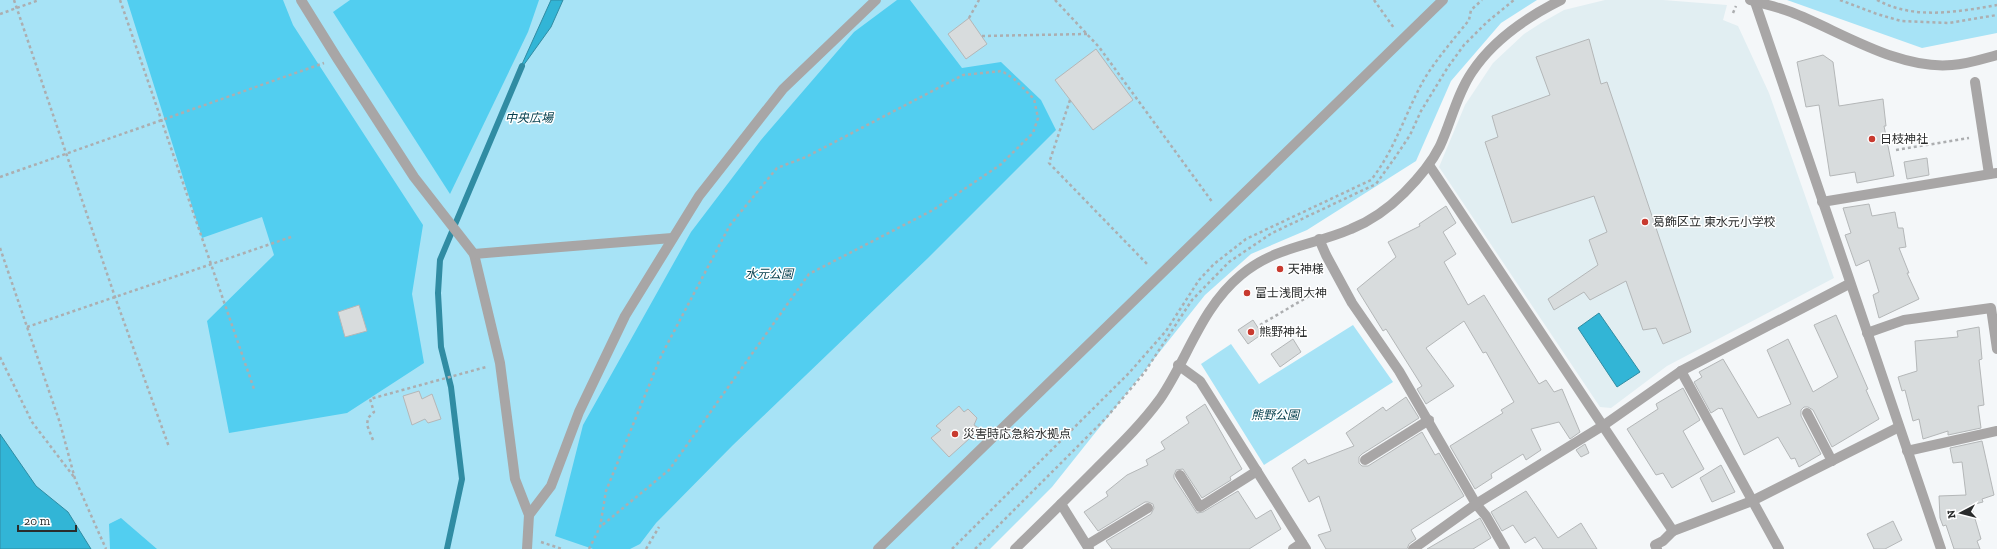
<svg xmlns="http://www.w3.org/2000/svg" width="1997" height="549" font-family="'Zilla Slab','Noto Sans JP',serif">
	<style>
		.built { fill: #e1eef2 }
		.green { fill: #a7e3f6 }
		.forest { fill: #52cef0 }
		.water { fill: #32b5d6; stroke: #308ca3 }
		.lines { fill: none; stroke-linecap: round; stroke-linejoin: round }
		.stream { stroke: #308ca3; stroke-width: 6 }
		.building { fill: #d8dcdd; stroke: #b4b7b8 }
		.path { stroke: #acaeb0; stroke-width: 2.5; stroke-dasharray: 3 3; stroke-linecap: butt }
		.service { stroke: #a8a6a6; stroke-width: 10 }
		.pedestrian { stroke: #a8a6a6; stroke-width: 10 }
		.minor { stroke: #a8a6a6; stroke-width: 10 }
		.tertiary { stroke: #a8a6a6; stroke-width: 10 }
		.poi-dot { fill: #c83a2f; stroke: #fff; stroke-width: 1.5 }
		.labels { text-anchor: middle; stroke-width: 3; stroke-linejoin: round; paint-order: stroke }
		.park-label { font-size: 12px; font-style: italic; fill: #06404e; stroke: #fff }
		.poi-label { font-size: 12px; fill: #2a2c2c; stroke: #fff; text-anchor: start }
	</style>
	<rect width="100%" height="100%" fill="#f4f7f9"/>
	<!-- built -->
	<path class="built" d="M1605,0H1663L1727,5L1723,20L1738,26L1769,93L1834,278L1667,366L1611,408L1600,407L1439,167L1465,105L1493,63L1524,34L1541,23L1564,10Z"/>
	<!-- green -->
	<g class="green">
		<path d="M0,0H1537L1501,23L1451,81L1416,161L1307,230L1251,254L1205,295L1052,487L990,549H39L0,486Z"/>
		<path d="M1787,0H1997V33L1922,48Z"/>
		<path d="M1353,325L1393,382L1264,465L1201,364L1231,344L1259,384Z"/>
	</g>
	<!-- forest -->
	<g class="forest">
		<path d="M127,0H283L293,25L423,225L412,294L424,363L347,413L229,433L207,321L274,255L262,217L202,238Z"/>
		<path d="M350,0H539L528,32L450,194L333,12Z"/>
		<path d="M897,0H910L962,68L1001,62L1041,100L1056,130L928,258L733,445L656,523L640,544L630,549H593L555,536L583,425L691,232L761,140L854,32Z"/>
		<path d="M121,518L157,549H110L109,524Z"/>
	</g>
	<!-- water -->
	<g class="water">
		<path d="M551,0H563L551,27L518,73Z"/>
		<path d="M1599,313L1640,372L1617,387L1578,328Z"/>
		<path d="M0,434L36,486L68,512L91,549H0Z"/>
	</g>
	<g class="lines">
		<!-- stream -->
		<path class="stream" d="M447,549L462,479L451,387L441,347L438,293L440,260L522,66"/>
	</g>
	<!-- building -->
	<g class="building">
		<path d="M969,18L987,44L966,59L948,34Z"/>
		<path d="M1589,39L1601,84L1607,82L1691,332L1663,344L1656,328L1643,330L1626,281L1590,300L1584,292L1554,310L1548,299L1598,265L1589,240L1607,232L1594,196L1512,223L1485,142L1498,137L1492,116L1550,95L1536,57Z"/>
		<path d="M1096,49L1133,100L1093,130L1055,80Z"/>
		<path d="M1823,55L1833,62L1839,106L1883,99L1886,126H1884L1894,176L1857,183L1855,172L1830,176L1819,105L1806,107L1797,62Z"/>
		<path d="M1927,158L1929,175L1907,179L1904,162Z"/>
		<path d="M1869,204L1872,216L1895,212L1898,228H1903L1906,247L1899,248L1909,273H1907L1919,299L1879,318L1873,295L1879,292L1869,260L1856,266L1845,235L1851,233L1843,208Z"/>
		<path d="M1446,206L1456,223L1443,232L1456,254L1444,262L1468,305L1484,295L1539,384L1546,380L1554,392L1562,389L1580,432L1570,439L1559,422L1531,429L1541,450L1526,460L1523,454L1491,474L1492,478L1475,489L1450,446L1503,413L1501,410L1514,402L1486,352L1483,353L1464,321L1426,348L1454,386L1426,404L1417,389L1422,386L1386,329L1383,331L1357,289L1396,257L1388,242L1420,226L1419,224Z"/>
		<path d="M359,305L367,331L345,337L338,312Z"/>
		<path d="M1836,315L1868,389L1866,390L1879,419L1832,447L1813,410L1808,407H1804L1801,410V416L1821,454L1799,467L1795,458L1791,459L1778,437L1744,455L1722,408L1720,409L1719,408L1711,413L1694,382L1702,377L1699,372L1723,359L1758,418L1791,404L1767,350L1788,339L1813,392L1838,377L1814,325Z"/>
		<path d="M1253,320L1262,334L1248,344L1238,330Z"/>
		<path d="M1979,327L1982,359L1979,360L1984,405L1978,406L1981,428L1948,435V431L1923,439L1919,419L1913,421L1905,390L1902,391L1898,377L1917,371L1915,341L1958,337L1957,331Z"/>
		<path d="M1293,339L1301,352L1280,367L1271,354Z"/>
		<path d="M1683,388L1700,420L1683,431L1704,469L1672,488L1663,473L1656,475L1627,429L1658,409L1656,404Z"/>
		<path d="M419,391L422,399L432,394L441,419L428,423L425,419L412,425L403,396Z"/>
		<path d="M1406,397L1419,418L1362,454L1359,457V463L1362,466H1368L1422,432L1435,455L1439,453L1464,496L1411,530L1416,539L1409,544L1407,549H1326L1318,535L1331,531L1319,496L1309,502L1292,468L1305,459L1308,464L1354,446L1346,433L1383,407L1386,411Z"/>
		<path d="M1205,404L1242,469L1230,477L1231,480L1202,498L1183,469L1176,470L1174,475V478L1197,513L1203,512L1238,491L1256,519L1271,510L1281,529L1249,549H1112L1106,541L1151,514L1154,508L1153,504L1148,502H1145L1098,531L1084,512L1108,496L1106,492L1127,475L1148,465L1146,460L1165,449L1161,442L1189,423L1186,417Z"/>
		<path d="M959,406L964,412L968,409L977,418L974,425L980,429L949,457L931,438L941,430L936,426Z"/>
		<path d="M1982,441L1994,495L1982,499L1983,502L1971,505L1981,539L1977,541L1980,549H1954L1946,525L1943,526L1940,518L1939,496L1966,495L1962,462L1953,463L1950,448Z"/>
		<path d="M1585,444L1589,453L1581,457L1576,450Z"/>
		<path d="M1721,465L1735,492L1712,502L1700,478Z"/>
		<path d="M1526,491L1558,538L1581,523L1597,549H1543L1535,537L1525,543L1513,525L1502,531L1491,512Z"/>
		<path d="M1480,518L1491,538L1473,549H1427Z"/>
		<path d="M1893,521L1902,540L1885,549H1874L1867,534Z"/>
	</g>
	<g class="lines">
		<!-- path -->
		<g class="path">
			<path d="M14,0L115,297L169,447"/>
			<path d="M120,0L254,389"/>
			<path d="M1055,0L1099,47L1213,203"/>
			<path d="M1374,0L1394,28"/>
			<path d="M1840,0L1877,14L1901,21L1949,23L1997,15"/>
			<path d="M1877,0C1914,20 1957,12 1997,5"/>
			<path d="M1733,13L1736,6"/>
			<path d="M0,14L39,0"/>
			<path d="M969,18L979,0"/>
			<path d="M982,36L1087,34"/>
			<path d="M1070,100L1049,163L1149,266"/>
			<path d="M1896,150L1969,138"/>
			<path d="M0,177L324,63"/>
			<path d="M0,248L60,423L75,479L106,549"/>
			<path d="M1260,325L1326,286"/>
			<path d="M27,327L294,236"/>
			<path d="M0,357L32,422L74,477"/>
			<path d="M373,440L367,425L368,418L374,412L370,399L486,367"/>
			<path d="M541,542L562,549"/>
			<path d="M589,549L600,527L606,491L661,356L730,225L777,168L806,157L963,75L1002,71L1014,79L1034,99L1038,118L1033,133L1000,165L933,210L809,274L669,470L600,527"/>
			<path d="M646,549L659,527"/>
			<path d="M952,549L1129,373L1166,331L1199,280L1214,264L1246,239L1371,180C1394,151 1404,117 1421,85C1432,64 1454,39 1469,20L1471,10L1482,0"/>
			<path d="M975,549L1106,418L1144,373L1192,300L1229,262L1272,233L1376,184L1394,159L1410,135L1421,111L1448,67L1464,45L1487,22L1514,0"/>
		</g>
		<!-- service -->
		<g class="service">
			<path d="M1975,82L1989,174"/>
			<path d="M1867,333L1904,320L1991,308L1997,349"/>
			<path d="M1807,413L1832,461"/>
			<path d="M1907,451L1997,431"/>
			<path d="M1365,460L1429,420"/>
			<path d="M1180,475L1200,507L1257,471"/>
			<path d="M1087,545L1148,508"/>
			<path d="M1657,549L1655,545L1663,541L1673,531"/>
		</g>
		<!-- pedestrian -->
		<g class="pedestrian">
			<path d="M301,0L337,58L414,177L474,254L500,363L515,479L529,515L527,549"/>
			<path d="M474,254L672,238"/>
			<path d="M529,515L551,486L579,412L625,316L699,196L783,89L876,0"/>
			<path d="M878,549L1443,0"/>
		</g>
		<!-- minor -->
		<g class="minor">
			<path d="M1755,2L1941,549"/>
			<path d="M1429,165L1673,531L1752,501L1899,427"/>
			<path d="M1822,202L1997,173"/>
			<path d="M1319,239L1326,255L1352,303L1399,371L1476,504L1486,516L1505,549"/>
			<path d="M1178,365L1200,381L1306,549"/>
			<path d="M1681,371L1779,549"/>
			<path d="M1061,504L1089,549"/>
			<path d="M1293,549L1302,543"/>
			<path d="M1413,549L1476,504L1604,425L1681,371L1849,284"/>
		</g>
		<!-- tertiary -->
		<g class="tertiary">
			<path d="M1750,0C1763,4 1778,7 1791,12C1840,31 1898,70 1952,65C1968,64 1982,59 1997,55"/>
			<path d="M1015,549C1042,523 1069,496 1095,470C1118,447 1141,425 1160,399C1188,358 1201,308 1241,275C1276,246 1312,246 1351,229C1371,221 1389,208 1404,193C1418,179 1431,164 1440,146C1451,122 1457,94 1472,72C1493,40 1527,17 1561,0"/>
		</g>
	</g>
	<!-- markers -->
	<g class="poi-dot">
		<circle cx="1872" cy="139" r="4"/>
		<circle cx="1645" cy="222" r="4"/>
		<circle cx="1280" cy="269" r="4"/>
		<circle cx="1247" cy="293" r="4"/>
		<circle cx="1251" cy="332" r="4"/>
		<circle cx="955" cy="434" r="4"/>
	</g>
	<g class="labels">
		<!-- park labels -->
		<g class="park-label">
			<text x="529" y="122">中央広場</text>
			<text x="769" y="278">水元公園</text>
			<text x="1275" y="419">熊野公園</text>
		</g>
		<!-- poi labels -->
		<g class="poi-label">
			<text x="1880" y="143">日枝神社</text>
			<text x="1653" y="226">葛飾区立 東水元小学校</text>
			<text x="1288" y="273">天神様</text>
			<text x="1255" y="297">富士浅間大神</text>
			<text x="1259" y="336">熊野神社</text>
			<text x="963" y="438">災害時応急給水拠点</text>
		</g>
	</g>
	<!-- north arrow -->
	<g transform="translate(1961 513) rotate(263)" stroke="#ffffff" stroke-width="3" paint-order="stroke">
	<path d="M0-3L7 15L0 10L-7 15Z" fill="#2a2c2c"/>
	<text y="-6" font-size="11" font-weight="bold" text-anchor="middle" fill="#2a2c2c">N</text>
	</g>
	<!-- scale -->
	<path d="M18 525v6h58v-6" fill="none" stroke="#2a2c2c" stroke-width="2"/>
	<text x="24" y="525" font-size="12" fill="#2a2c2c" stroke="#ffffff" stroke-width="3" paint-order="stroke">20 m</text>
</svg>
